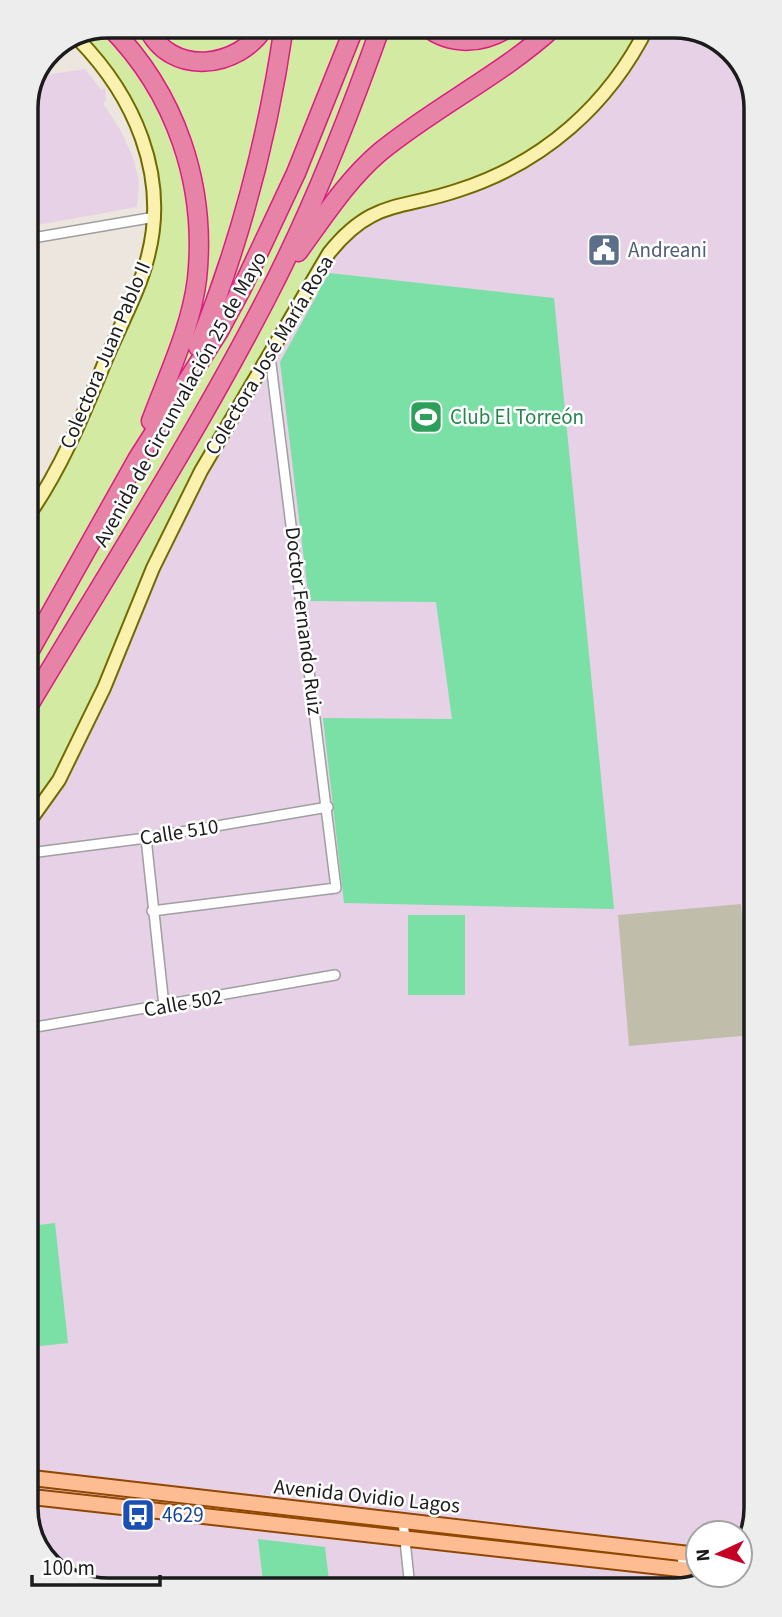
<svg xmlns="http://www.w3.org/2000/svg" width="782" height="1617" font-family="'Source Sans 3',sans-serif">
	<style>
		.industrial { fill: #e6d1e6 }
		.construction { fill: #c1bdab }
		.grass { fill: #d3eaa2 }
		.pitch { fill: #7ae0a6 }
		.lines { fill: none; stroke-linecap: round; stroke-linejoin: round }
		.stream { stroke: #9edadd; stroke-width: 2.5 }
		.street-casing { stroke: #9f9f9f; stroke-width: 12 }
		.secondary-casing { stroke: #726a01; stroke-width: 16 }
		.primary-casing { stroke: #914700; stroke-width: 18 }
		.highway-casing { stroke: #d91e80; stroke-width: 21 }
		.street { stroke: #fff; stroke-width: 9 }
		.secondary { stroke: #fbf1af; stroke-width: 12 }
		.primary { stroke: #febc93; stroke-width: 14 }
		.highway { stroke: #e883a8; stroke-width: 18 }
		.labels { text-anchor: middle; stroke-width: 5; stroke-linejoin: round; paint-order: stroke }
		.service-label { font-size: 21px; fill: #4e5e75; stroke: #fff; text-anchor: start }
		.street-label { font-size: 21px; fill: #1b1b1b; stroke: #fff }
		.leisure-label { font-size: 21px; fill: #27864d; stroke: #fff; text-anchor: start }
		.transit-label { font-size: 21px; fill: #164399; stroke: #fff; text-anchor: start }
		.rim { fill: none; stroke: #1b1b1b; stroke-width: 3.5 }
	</style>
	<rect width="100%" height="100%" fill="#ede6df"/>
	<!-- industrial -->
	<g class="industrial">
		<path d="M648,26H679L723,43L750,78L756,1508L742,1554L740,1533H698V1575H716L704,1585L103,1591L59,1574L32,1539L29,822L201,471L347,231Z"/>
		<path d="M85,69L101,90L105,88L106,101L103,103L122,133L134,160L139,182L137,207L27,227L26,104L39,76Z"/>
	</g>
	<!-- construction -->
	<g class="construction">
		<path d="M753,808V900L743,809Z"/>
		<path d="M741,904L752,1035L629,1046L618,915Z"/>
	</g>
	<!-- grass -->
	<path class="grass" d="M109,26H648L583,117L497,176L392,206L347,231L201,471L104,688L29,822L28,516L43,495L148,257L155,217L139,131L78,39Z"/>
	<!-- pitch -->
	<g class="pitch">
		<path d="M329,273L554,298L614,909L344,903L323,718L452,719L436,602L309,601L280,362L318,293L317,288L321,287Z"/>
		<rect x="408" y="915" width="57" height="80"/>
		<path d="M55,1223L68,1343L32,1347L31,1226Z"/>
		<path d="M258,1539L325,1547L330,1588L264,1589Z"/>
	</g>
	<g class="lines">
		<!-- stream -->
		<path class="stream" d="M315,38L318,26"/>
		<defs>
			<g id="street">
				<path d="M27,239L155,217"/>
				<path d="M146,838L164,1006"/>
				<path d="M30,853L146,838L328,807"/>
				<path d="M152,911L336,888L270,356"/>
				<path d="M30,1028L335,975"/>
				<path d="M403,1521L410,1588"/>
				<path d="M682,1553L685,1585"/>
			</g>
			<g id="secondary">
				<path d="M28,516C60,471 83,416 104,364C118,329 139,293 148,256C169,175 134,96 78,39"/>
				<path d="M29,822L59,780L104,688L153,568L201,471L329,253C372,199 401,210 459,190C543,163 609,105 648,26"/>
			</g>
			<g id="primary">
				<path d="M32,1478L698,1555"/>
				<path d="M32,1497L698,1571"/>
			</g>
			<g id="highway">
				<path d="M109,26C176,93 207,185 197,279C191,328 168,375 151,421"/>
				<path d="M147,26C169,78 240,69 265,26"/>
				<path d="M425,26C452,47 484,44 511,26"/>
				<path d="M298,252C323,218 347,180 380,152C436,106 502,75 555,26"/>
				<path d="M198,347C240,243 268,137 284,26"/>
				<path d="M29,652L138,458L219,331L242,288L296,173L355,26"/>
				<path d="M29,705C109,571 194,438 266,299C312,211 348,119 381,26"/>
			</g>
		</defs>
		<!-- street casing -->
		<use href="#street" class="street-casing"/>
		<!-- secondary casing -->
		<use href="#secondary" class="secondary-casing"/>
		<!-- primary casing -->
		<use href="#primary" class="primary-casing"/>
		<!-- highway casing -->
		<use href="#highway" class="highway-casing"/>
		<!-- street -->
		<use href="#street" class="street"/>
		<!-- secondary -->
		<use href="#secondary" class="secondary"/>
		<!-- primary -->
		<use href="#primary" class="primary"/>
		<!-- highway -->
		<use href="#highway" class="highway"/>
	</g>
	<!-- icons -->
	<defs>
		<symbol id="civic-square" viewBox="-11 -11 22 22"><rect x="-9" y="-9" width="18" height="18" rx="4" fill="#5c6f8a" stroke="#fff"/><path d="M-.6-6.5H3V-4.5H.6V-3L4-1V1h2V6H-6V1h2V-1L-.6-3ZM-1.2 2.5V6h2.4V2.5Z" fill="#fff"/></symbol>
		<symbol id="stadium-square" viewBox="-11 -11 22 22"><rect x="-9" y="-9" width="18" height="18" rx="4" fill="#2e9e5b" stroke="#fff"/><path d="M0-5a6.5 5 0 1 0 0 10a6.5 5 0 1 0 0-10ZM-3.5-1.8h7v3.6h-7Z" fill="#fff"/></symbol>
		<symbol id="bus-square" viewBox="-11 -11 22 22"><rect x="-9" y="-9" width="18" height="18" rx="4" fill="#1a4fb4" stroke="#fff"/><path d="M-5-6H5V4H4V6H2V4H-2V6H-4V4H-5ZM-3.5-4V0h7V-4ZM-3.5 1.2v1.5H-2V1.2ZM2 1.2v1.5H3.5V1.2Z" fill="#fff"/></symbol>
	</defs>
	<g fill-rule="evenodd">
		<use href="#civic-square" x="585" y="231" width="38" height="38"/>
		<use href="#stadium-square" x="407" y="398" width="38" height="38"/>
		<use href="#bus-square" x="119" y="1496" width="38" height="38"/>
	</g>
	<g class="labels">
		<!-- service labels -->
		<g class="service-label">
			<text x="628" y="257">Andreani</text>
		</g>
		<!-- street labels -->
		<g class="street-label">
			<text transform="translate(105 355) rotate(-67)" y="7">Colectora Juan Pablo II</text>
			<text transform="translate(269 355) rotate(-59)" y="7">Colectora José María Rosa</text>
			<text transform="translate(180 399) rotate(-61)" y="7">Avenida de Circunvalación 25 de Mayo</text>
			<text transform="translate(304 621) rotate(83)" y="7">Doctor Fernando Ruiz</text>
			<text transform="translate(179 832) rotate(-9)" y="7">Calle 510</text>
			<text transform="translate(183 1003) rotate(-10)" y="7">Calle 502</text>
			<text transform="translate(367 1496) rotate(6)" y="7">Avenida Ovidio Lagos</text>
		</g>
		<!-- leisure labels -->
		<g class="leisure-label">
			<text x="450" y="424">Club El Torreón</text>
		</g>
		<!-- transit labels -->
		<g class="transit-label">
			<text x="162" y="1522">4629</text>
		</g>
	</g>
	<!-- crop -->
	<path d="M0 0H782V1617H0ZM108 38H674A70 70 0 0 1 744 108V1508A70 70 0 0 1 674 1578H108A70 70 0 0 1 38 1508V108A70 70 0 0 1 108 38Z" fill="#ededed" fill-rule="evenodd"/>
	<path class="rim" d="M108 38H674A70 70 0 0 1 744 108V1508A70 70 0 0 1 674 1578H108A70 70 0 0 1 38 1508V108A70 70 0 0 1 108 38Z"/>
	<!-- north arrow -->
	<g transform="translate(719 1554) rotate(266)"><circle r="33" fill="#ffffff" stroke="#a4a4a4" stroke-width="2"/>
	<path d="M0-5L12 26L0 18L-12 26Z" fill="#c50024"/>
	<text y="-10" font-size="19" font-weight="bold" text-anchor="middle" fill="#1b1b1b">N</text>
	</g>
	<!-- scale -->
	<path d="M32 1575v10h128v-10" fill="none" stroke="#1b1b1b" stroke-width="3.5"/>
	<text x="42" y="1575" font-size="21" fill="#1b1b1b" stroke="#ffffff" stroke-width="5" paint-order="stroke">100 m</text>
</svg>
